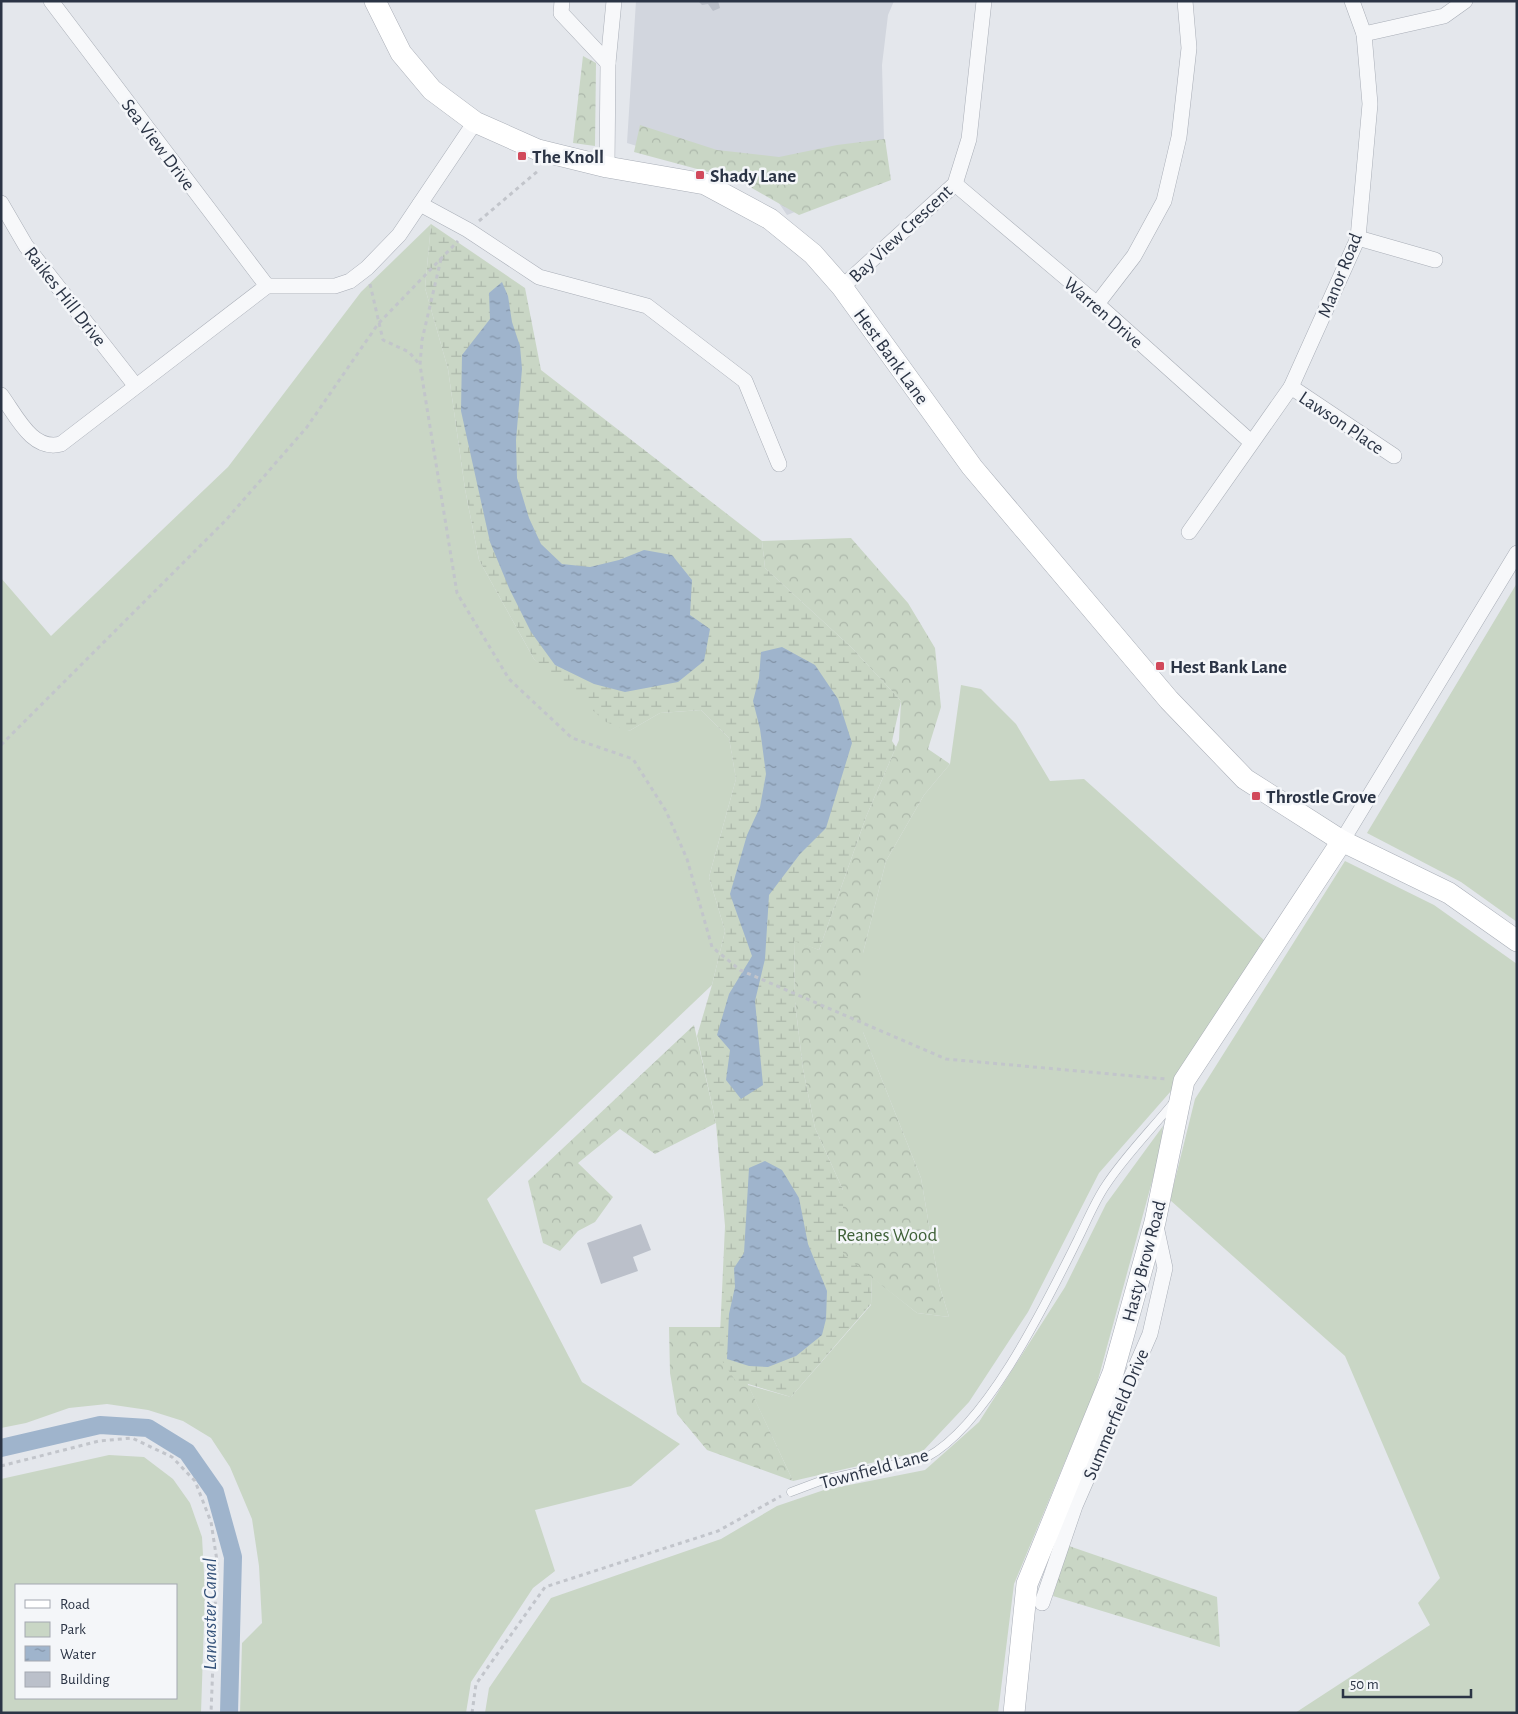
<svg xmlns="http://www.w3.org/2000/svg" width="1518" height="1714" font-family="'Alegreya Sans',sans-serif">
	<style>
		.built { fill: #d2d6de }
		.green { fill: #c9d6c5; fill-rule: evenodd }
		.forest { fill: url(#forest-crowns) }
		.wetland { fill: url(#wetland-marsh) }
		.water { fill: url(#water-ripples) }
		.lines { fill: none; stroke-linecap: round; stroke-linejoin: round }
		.canal { stroke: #9fb4cc; stroke-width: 18 }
		.building { fill: #bbc0ca }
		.lane-casing { stroke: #a9aeb7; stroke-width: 9 }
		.street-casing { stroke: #a9aeb7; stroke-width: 16 }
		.secondary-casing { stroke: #a9aeb7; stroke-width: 22 }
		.path { stroke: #c2c5cb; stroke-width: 3; stroke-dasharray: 4 4; stroke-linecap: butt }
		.lane { stroke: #f7f8fa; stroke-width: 8 }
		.street { stroke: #f7f8fa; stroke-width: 15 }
		.secondary { stroke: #fff; stroke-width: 21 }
		.poi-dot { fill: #d1495b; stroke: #f4f6f9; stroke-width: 2 }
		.labels { text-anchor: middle; stroke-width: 5; stroke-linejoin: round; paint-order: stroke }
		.street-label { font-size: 19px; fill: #2b3445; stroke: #f4f6f9 }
		.poi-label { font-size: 19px; font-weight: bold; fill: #2b3445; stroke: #f4f6f9; text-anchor: start }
		.park-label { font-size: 19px; fill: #3f6138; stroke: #f4f6f9 }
		.water-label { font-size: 20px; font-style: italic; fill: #34527a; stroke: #f4f6f9 }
	</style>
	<defs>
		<pattern id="forest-crowns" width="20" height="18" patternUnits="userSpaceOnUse" patternTransform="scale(1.25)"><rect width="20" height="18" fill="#c9d6c5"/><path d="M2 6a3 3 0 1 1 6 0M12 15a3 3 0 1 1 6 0" fill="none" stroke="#adb8ab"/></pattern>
		<pattern id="wetland-marsh" width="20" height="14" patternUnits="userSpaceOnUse" patternTransform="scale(1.25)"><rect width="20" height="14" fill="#c9d6c5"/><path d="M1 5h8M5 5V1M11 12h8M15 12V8" fill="none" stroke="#adb8ab"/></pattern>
		<pattern id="water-ripples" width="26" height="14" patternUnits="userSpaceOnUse" patternTransform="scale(1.25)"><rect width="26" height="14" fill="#9fb4cc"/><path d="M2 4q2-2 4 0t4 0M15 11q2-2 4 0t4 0" fill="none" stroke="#8293a7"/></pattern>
	</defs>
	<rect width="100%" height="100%" fill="#e4e7ec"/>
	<!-- built -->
	<path class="built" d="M636,1H894L888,15L882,65L885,178L787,215L770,190L755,182L627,143Z"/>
	<!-- green -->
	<g class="green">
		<path d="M431,224L425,288L448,369L465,489L479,560L534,659L629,731L660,713L701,710L729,738L736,779L709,877L725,931L712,985L487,1199L582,1382L680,1444L631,1486L535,1510L555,1571L533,1588L471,1682L466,1713H240L242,1643L262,1623L259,1566L252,1519L230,1467L211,1438L183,1421L148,1410L107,1404L69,1408L26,1423L1,1428V578L51,636L228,467L361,292Z"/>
		<path d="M1517,583V922L1461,882L1367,833Z"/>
		<path d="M961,685L981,689L1016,724L1050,781L1084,779L1265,941L1171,1091L1099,1173L1028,1312L969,1402L923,1451L793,1481L748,1385L791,1397L871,1305L872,1277L917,1313L949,1317L939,1284L921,1178L863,1032V953L886,861L924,795L950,764Z"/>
		<path d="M1345,861L1434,905L1517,964V1713H1295L1430,1625L1418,1603L1440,1578L1345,1356L1170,1200L1195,1099Z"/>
		<path d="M1163,1126L1159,1156L1096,1387L1014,1584L998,1713H485L489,1688L551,1598L721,1539L777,1506L824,1490L925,1470L979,1422L1065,1287L1106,1204Z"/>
		<path d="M109,1455L144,1457L173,1479L190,1503L202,1537L205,1592L201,1713H1V1479ZM176,1585V1698H16V1585Z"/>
	</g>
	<!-- forest -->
	<g class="forest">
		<path d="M583,56L596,63L595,146L573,143Z"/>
		<path d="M640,125L717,150L779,157L837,145L885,139L891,180L799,215L738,180L634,152Z"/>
		<path d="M851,538L908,603L935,648L941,707L928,749L950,764L924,795L886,861L863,953V1032L921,1178L939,1284L949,1317L917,1313L843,1255V1190L815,1128L803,1069L795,1002L794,940L819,950L866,817L899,740L901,701L852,648L765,568L762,541Z"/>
		<path d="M694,1025L716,1123L655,1154L620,1129L578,1163L613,1197L595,1222L578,1231L560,1251L543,1243L528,1181Z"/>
		<path d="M669,1327H733L737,1361L793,1481L707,1450L677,1414L670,1373Z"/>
		<path d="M1066,1545L1217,1597L1220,1647L1053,1596Z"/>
	</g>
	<!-- wetland -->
	<path class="wetland" d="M431,224L525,288L541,370L762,541L765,568L852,648L901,701L892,741L896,747L866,817L819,950L794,941L795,1002L803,1069L815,1128L843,1190V1254L872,1277L871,1304L791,1397L735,1380L719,1356L725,1226L716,1123L697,1036L712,985L725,931L709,877L736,779L729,738L701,710L660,713L629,731L606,722L534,659L479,560L465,489L448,369L425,288Z"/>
	<!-- water -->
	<g class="water">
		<path d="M502,282L508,296L512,322L520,346L522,369L516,440L517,478L529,518L541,544L562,564L590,567L619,560L644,550L672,555L692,580L690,615L710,629L704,661L678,682L625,692L594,684L555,665L531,632L509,588L490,542L461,411L462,355L490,319L489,293Z"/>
		<path d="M782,647L815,665L838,699L852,743L826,828L800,854L769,895L765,959L755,1001L763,1085L741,1099L726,1080L730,1050L717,1035L729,994L752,956L730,894L747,835L760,807L766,774L760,729L753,701L759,678L761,652Z"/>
		<path d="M765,1161L782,1170L799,1198L808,1244L827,1291L826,1319L822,1335L796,1356L768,1367L749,1366L727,1359L729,1314L735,1287L734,1268L744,1253L749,1168Z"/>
	</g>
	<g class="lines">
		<!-- canal -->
		<path class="canal" d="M1,1448L100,1425L148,1428L187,1452L215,1492L233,1557L229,1713"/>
	</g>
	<!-- building -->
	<g class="building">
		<path d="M698,1H718L720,8L713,11L708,4L702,5Z"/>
		<path d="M641,1224L651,1250L633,1257L638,1271L601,1284L587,1243Z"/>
	</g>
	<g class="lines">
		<defs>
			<path id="lane" d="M791,1492L823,1480L927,1457C988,1424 1047,1301 1078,1239C1087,1221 1095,1201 1106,1185C1125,1156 1151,1130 1173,1103"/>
			<g id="street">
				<path d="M51,1L267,286"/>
				<path d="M562,1L561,13L608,63"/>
				<path d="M1364,34L1444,16L1465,1"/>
				<path d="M607,167L608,63L614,1"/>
				<path d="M955,184L1097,304L1251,442"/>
				<path d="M1,203L26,246L135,385"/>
				<path d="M420,204L468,230L539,277L647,306L745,381L779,464"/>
				<path d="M1358,238L1435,260"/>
				<path d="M842,287L955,184L969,139L984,1"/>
				<path d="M1097,304L1134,256L1164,201L1179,137L1189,48L1185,1"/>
				<path d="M1291,387L1394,456"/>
				<path d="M1,395C16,415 32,452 61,444L267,286H335L350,281L367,268L399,235L475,122"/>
				<path d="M1189,532L1291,387L1358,238L1370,104L1364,34L1352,1"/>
				<path d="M1342,841L1517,553"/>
				<path d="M1042,1603L1075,1506L1150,1334L1165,1268L1156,1226"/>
			</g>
			<g id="secondary">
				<path d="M375,1L401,53L432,90L475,122L538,150L607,167L705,184L770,219L813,254L842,287L972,467L1169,700L1245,779L1342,841L1449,893L1517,941"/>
				<path d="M1014,1713L1027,1584L1113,1373L1155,1222L1184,1081L1342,841"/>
			</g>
		</defs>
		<!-- lane casing -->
		<use href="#lane" class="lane-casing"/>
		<!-- street casing -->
		<use href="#street" class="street-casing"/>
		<!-- secondary casing -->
		<use href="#secondary" class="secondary-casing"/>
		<!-- path -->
		<g class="path">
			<path d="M479,221L539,170"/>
			<path d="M441,259L422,340L420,365L457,593L509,679L572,738L633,759L666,811L687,859L712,947L740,970L946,1059L1166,1079"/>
			<path d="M370,284L383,340L409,352L420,365"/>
			<path d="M1,745L226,520L307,427L378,324L458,241"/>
			<path d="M1,1466L99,1441L132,1438L172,1457L195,1481L211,1522L217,1561L211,1713"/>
			<path d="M472,1713L476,1684L545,1587L718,1531L781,1496"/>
		</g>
		<!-- lane -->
		<use href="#lane" class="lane"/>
		<!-- street -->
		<use href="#street" class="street"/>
		<!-- secondary -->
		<use href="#secondary" class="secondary"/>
	</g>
	<!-- markers -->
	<g class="poi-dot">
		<rect x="517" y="151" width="10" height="10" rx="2.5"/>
		<rect x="695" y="170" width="10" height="10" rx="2.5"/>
		<rect x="1155" y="661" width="10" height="10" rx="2.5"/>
		<rect x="1251" y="791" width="10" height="10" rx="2.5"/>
	</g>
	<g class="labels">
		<!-- street labels -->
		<g class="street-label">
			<text transform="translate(159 144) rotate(53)" y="7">Sea View Drive</text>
			<text transform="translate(900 233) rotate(-43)" y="7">Bay View Crescent</text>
			<text transform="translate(1339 275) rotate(-68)" y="7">Manor Road</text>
			<text transform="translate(66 296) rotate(52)" y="7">Raikes Hill Drive</text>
			<text transform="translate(1104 312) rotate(41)" y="7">Warren Drive</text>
			<text transform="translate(892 356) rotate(54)" y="7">Hest Bank Lane</text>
			<text transform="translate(1342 422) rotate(34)" y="7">Lawson Place</text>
			<text transform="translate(1143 1261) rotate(-75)" y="7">Hasty Brow Road</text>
			<text transform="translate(1115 1414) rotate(-67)" y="7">Summerfield Drive</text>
			<text transform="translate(874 1468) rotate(-15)" y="7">Townfield Lane</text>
		</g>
		<!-- poi labels -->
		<g class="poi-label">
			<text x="532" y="163">The Knoll</text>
			<text x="710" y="182">Shady Lane</text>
			<text x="1170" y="673">Hest Bank Lane</text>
			<text x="1266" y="803">Throstle Grove</text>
		</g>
		<!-- park labels -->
		<g class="park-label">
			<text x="887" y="1241">Reanes Wood</text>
		</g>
		<!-- water labels -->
		<g class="water-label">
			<text transform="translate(209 1614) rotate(-90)" y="7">Lancaster Canal</text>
		</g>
	</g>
	<!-- border -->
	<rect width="1518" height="1714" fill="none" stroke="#2b3445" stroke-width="5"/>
	<!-- legend -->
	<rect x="15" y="1584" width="162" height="115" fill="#f4f6f9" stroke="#a4a8b1"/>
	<rect x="25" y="1600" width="25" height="8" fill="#ffffff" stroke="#a4a8b1"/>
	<text x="60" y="1609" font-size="15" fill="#2b3445">Road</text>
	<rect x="25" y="1622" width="25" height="15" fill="#c9d6c5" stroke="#a4a8b1"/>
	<text x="60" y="1634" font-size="15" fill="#2b3445">Park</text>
	<rect x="25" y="1646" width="25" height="15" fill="url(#water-ripples)" stroke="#a4a8b1"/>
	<text x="60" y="1659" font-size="15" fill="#2b3445">Water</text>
	<rect x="25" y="1672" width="25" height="15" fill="#bbc0ca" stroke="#a4a8b1"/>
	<text x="60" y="1684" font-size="15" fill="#2b3445">Building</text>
	<!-- scale -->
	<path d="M1343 1689v8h128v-8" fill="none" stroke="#2b3445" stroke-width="2.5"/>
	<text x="1350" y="1689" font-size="15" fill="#2b3445" stroke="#f4f6f9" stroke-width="4" paint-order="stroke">50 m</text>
</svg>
